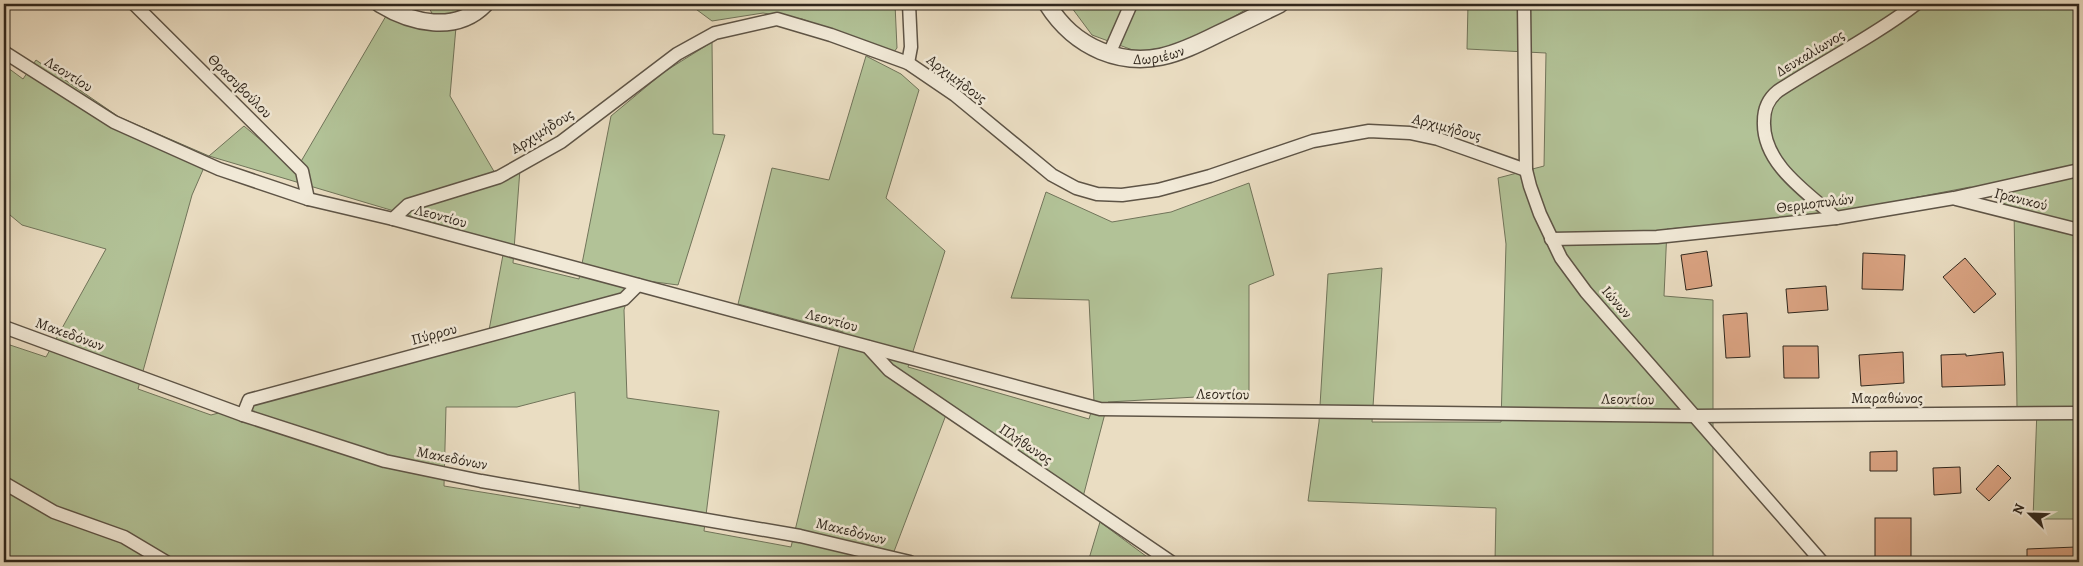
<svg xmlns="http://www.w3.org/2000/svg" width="2083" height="566" font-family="Alegreya,serif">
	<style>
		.green { fill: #b2c297; stroke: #71745a; fill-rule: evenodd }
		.building { fill: #d9a281; stroke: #30271d }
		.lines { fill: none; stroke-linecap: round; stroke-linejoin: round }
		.minor-casing { stroke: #5e5446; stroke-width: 15 }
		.tertiary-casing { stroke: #5e5446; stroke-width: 19 }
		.minor { stroke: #f1e9d7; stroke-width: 12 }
		.tertiary { stroke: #f1e9d7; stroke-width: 16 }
		.labels { text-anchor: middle; stroke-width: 5; stroke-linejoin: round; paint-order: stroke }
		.street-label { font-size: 15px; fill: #30271d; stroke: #f1e9d7 }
	</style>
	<rect width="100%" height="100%" fill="#eaddc2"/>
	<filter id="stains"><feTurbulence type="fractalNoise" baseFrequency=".004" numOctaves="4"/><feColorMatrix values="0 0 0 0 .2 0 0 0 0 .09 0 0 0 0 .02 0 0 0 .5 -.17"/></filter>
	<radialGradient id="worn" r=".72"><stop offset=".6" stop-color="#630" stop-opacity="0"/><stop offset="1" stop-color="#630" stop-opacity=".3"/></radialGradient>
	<!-- green -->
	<g class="green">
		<path d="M393,4H398L415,14L435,19L427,4H458L450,96L499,180L520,169L513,263L579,279L611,116L664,72L712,42L713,134L725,135L678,285L632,279L624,310L627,398L719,411L704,531L791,547L843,332L738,304L772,168L829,180L866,56L901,74L919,90L886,198L945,251L908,367L1089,419L1094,402L1089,300L1011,298L1046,192L1112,222L1171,212L1249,183L1274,275L1249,285V394L1108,402L1083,497L949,407L890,562H4V343L46,357L106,249L22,225L4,210V65L23,79L36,60L119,117L209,156L244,126L296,170ZM209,156L505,244L487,341L211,415L138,389L192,195ZM575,392L580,508L444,486L446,407H517Z"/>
		<path d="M689,4H895L897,48L893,53L802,19L763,13L712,21Z"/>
		<path d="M1069,4H1255L1190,43L1138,52L1092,35Z"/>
		<path d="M1468,4H2079V519H2033L2037,409L2017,408L2014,208L1970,187L1819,216L1667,229L1664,296L1713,300V562H1495L1496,508L1308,501L1319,422L1328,274L1382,268L1372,422H1501L1506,244L1498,178L1544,166L1546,53L1467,49Z"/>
		<path d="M1100,522L1154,562H1088Z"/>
	</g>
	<!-- building -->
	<g class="building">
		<path d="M1707,251L1712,286L1686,290L1681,255Z"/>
		<path d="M1863,253L1905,255L1903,290L1862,289Z"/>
		<path d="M1965,258L1996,294L1974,313L1943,277Z"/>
		<path d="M1826,286L1828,310L1788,313L1786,289Z"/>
		<path d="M1747,313L1750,357L1726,358L1723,315Z"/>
		<path d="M1783,346H1818L1819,378H1784Z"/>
		<path d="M1903,352L1904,383L1861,386L1859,355Z"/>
		<path d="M2003,352L2005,385L1942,387L1941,355L1966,354V356Z"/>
		<path d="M1897,451V471H1870V452Z"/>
		<path d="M1998,465L2011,478L1989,501L1976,489Z"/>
		<path d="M1960,467L1961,493L1934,495L1933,468Z"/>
		<rect x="1875" y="518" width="36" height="44"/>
		<path d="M2076,547L2077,562H2027V549Z"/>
	</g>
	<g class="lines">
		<defs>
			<g id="minor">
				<path d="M134,4L302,171L308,199"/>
				<path d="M1524,4L1526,170L1530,186L1540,214L1561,258L1586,292L1822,562"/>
				<path d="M4,52L114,122L219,169L308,199L393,219L1100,409L1695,416L2079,413"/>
				<path d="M1109,54L1131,4"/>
				<path d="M908,63L911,47L909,4"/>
				<path d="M1956,199L2079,230"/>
				<path d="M1836,218C1808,193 1762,164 1764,121C1764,108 1768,99 1778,91C1824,61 1873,37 1916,4"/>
				<path d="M393,219L408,205L499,177L561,142L677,54L715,33L777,19L831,35L908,63L955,95L1052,175L1076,188L1097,194L1122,195L1158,190L1210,176L1313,141L1369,131L1410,133L1438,139L1526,170"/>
				<path d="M1551,239L1657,237L1836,218L1954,198L2079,170"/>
				<path d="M4,327L243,415L385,461L481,481L800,536L910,562"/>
				<path d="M868,347L889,370L1171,562"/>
				<path d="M243,415L249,400L624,299L638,285"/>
				<path d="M4,483L54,512L124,537L166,562"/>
			</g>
			<g id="tertiary">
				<path d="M380,4C411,23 456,34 485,4"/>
				<path id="s1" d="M1047,4C1061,26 1077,41 1101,51C1145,69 1178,54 1218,34C1239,24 1260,14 1280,4"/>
			</g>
		</defs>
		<!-- minor casing -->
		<use href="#minor" class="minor-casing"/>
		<!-- tertiary casing -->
		<use href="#tertiary" class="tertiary-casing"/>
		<!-- minor -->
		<use href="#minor" class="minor"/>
		<!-- tertiary -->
		<use href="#tertiary" class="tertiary"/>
	</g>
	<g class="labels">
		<!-- street labels -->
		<g class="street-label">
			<text dy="5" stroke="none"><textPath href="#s1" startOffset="132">Δωριέων</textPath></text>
			<text transform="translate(1810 53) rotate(-31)" y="5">Δευκαλίωνος</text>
			<text transform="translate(69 74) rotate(32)" y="5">Λεοντίου</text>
			<text transform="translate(957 79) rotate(37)" y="5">Αρχιμήδους</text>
			<text transform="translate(240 86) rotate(45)" y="5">Θρασυβούλου</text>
			<text transform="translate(1447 127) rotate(15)" y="5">Αρχιμήδους</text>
			<text transform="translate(542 131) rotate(-32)" y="5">Αρχιμήδους</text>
			<text transform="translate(2021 199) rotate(14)" y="5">Γρανικού</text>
			<text transform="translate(1815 203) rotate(-7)" y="5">Θερμοπυλών</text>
			<text transform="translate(441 216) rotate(15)" y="5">Λεοντίου</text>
			<text transform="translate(1617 302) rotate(49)" y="5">Ιώνων</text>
			<text transform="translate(832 320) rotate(15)" y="5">Λεοντίου</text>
			<text transform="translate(70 334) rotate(20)" y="5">Μακεδόνων</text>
			<text transform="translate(434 334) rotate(-15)" y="5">Πύρρου</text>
			<text transform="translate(1223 394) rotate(1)" y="5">Λεοντίου</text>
			<text x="1887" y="403">Μαραθώνος</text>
			<text transform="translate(1628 399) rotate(1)" y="5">Λεοντίου</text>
			<text transform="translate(1026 444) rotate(34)" y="5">Πλήθωνος</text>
			<text transform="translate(452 458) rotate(11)" y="5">Μακεδόνων</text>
			<text transform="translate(851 531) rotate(14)" y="5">Μακεδόνων</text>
		</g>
	</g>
	<!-- margin -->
	<rect width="2083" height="566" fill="none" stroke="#eaddc2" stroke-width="20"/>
	<rect x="5" y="5" width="2073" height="556" fill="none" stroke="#30271d" stroke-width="2.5"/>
	<rect x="10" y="10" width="2063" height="546" fill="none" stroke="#30271d"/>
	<!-- north arrow -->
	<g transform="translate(2030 514) rotate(293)" stroke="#f1e9d7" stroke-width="4" paint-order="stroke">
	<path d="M0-4L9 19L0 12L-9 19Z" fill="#30271d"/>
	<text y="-8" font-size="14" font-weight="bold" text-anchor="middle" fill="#30271d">N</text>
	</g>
	<rect width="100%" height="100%" filter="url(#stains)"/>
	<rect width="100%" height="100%" fill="url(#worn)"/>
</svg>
